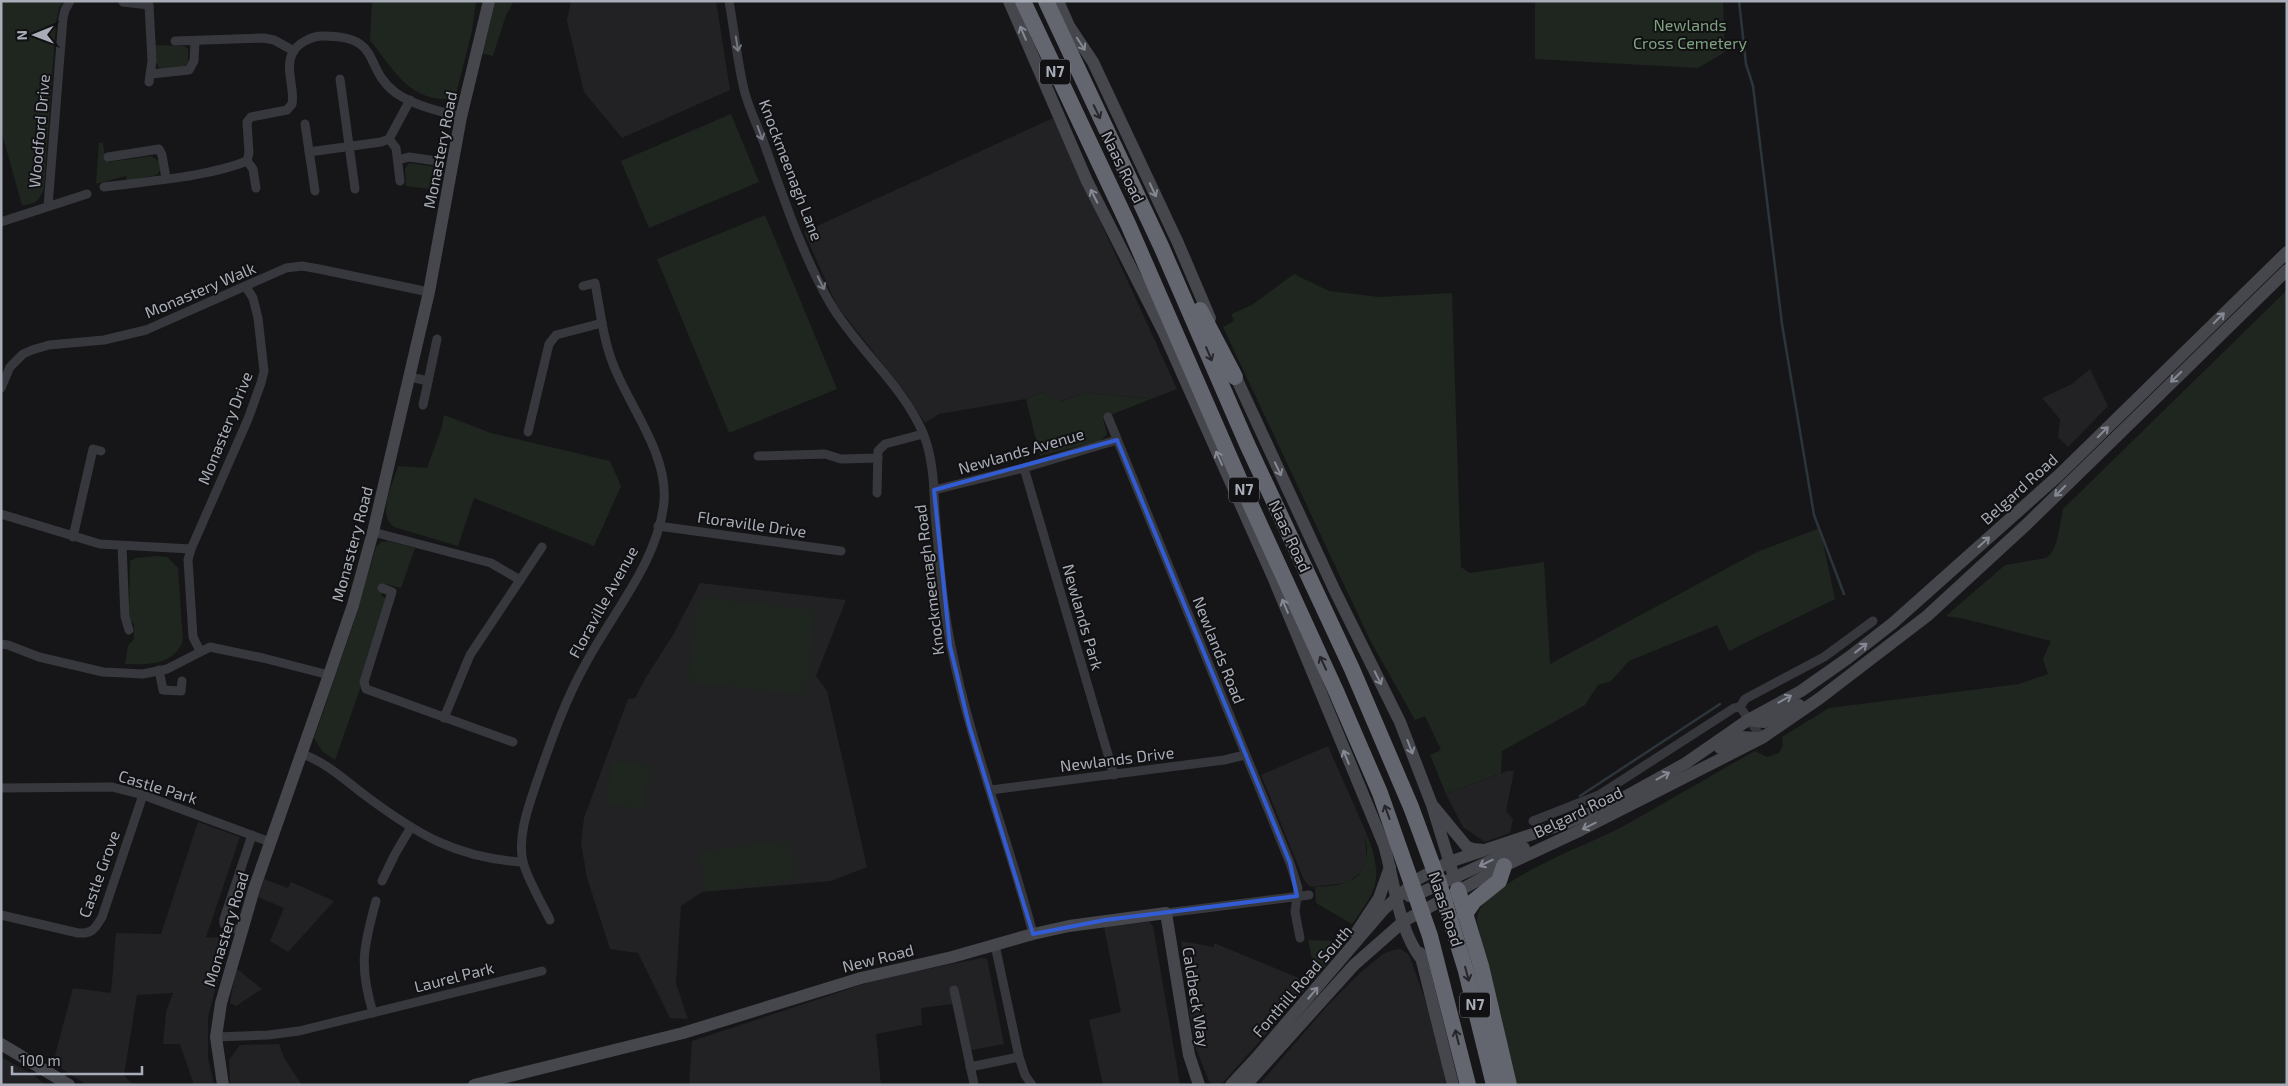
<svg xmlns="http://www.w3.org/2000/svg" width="2288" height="1086" font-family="'Exo 2',sans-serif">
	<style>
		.built { fill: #222225 }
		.green { fill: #1e261f }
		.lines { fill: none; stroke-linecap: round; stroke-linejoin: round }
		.stream { stroke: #2c353c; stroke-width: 2.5 }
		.street { stroke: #37383d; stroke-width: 9 }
		.secondary { stroke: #45474d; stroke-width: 12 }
		.highway { stroke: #63666e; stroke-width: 16 }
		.oneway { stroke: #858993 }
		.oneway2 { stroke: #757881 }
		.oneway3 { stroke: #26262a }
		.marked { fill: none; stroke: #325cd3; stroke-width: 4; stroke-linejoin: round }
		.labels { text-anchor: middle; stroke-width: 4; stroke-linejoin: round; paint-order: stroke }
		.shield { fill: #111113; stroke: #7b7e86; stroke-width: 1 }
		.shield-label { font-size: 15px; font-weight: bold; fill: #a8adb8 }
		.park-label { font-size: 16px; fill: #7fa381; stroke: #111113 }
		.street-label { font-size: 16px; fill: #a8adb8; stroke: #111113 }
	</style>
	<rect width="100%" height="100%" fill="#161618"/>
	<!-- built -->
	<g class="built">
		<path d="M571,1H716L730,90L622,138L584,92L567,21Z"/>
		<path d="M1053,118L1177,389L1151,399L1084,393L1059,402L1049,398L1045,391L1026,399L939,414L925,423L905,392L837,306L804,232Z"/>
		<path d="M2090,369L2108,406L2068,447L2058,437L2060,419L2042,398L2072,384Z"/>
		<path d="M700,583L846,600L816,676L827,691L867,867L831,881L702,892L681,906L676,983L688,1019L670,1018L638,953L610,949L587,878L581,843L584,818L628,699L635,698L645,679L673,635Z"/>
		<path d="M1328,746L1368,837L1365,838L1367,861L1360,873L1347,883L1310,887L1304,880L1261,775Z"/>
		<path d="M1507,771H1514L1506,811L1513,819L1511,829L1510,833L1485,842L1463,827L1446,794Z"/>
		<path d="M198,822L240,837L206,937L229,938L208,1017V1058L214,1085H194L180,1044H163L166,1012L173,993L137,995L124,1075L133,1085H87L53,1063L73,988L111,993L116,933L161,934Z"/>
		<path d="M264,879L288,888L291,882L334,901L288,952L270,941L284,908L258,897Z"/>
		<path d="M1149,922L1153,926L1180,1085H1103L1089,1020L1121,1012L1104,927Z"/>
		<path d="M1181,941L1214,947V943L1311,983L1221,1085H1212L1209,1081L1196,1049L1189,1009L1190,996Z"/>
		<path d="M1401,949L1409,955L1425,999L1435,1029L1446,1085H1259L1328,1005L1361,972L1383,954L1393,950Z"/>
		<path d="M982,958L987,959L1004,1044L971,1050L953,1004L921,1008L922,1025L876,1034L881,1085H689L692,1041L882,978Z"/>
		<path d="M236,968L262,989L236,1006L230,1003Z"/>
		<path d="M279,1044L284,1058L302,1085H230L229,1060L240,1045Z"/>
		<path d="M1,1057L32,1074L46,1085H1Z"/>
	</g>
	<!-- green -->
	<g class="green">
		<path d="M1,1H64L59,8L56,22L44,189C39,200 35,205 22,205L1,130Z"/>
		<path d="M372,1H476L472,31L455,98C411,105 394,70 370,40Z"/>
		<path d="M493,1H514L506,15L493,56L480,53Z"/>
		<path d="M1535,1H1723L1725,52L1698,68L1535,59Z"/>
		<path d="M155,45L184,46L188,49V62L185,66L160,69L156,62Z"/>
		<path d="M731,114L759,182L649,228L621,161Z"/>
		<path d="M99,143H103L105,160L109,162L151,156L159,161L160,170L157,175L127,181L126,176L96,184Z"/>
		<path d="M442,162L438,190L406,186L405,169L409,163L438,167Z"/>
		<path d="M765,215L837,389L729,433L657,259Z"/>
		<path d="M1294,274L1329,291L1379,297L1452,293L1461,567L1470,573L1544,562L1550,664L1757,552L1820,528L1835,599L1729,651L1717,625L1629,661L1611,681L1598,685L1585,705L1502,751L1501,773L1446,794L1430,755L1441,750L1425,716L1415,720L1371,642L1223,327L1234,321L1231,314L1252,305Z"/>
		<path d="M2287,290V1085H1516L1477,922C1472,886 1595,842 1622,827C1667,802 1710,776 1755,751L1767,757L1779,753L1783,745L1782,737L1829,708L2019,684L2048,674L2043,659L2051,641L1965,619L1946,616L2005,565L2046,558C2059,550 2059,524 2063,509Z"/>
		<path d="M1046,391L1049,398L1057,396L1060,402L1084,393L1151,399L1103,418L1107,434L1100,441L1040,456L1026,399Z"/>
		<path d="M444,415L491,433L610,461L621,486L594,546L474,498L458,546L394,527C376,514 393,484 398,466L427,468L442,427Z"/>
		<path d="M388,541L415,548L401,588L385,584L381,596L386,598L361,686L335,760L322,751L314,738L352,628L376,547L381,542Z"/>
		<path d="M158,556L167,557L178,568L183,640C175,665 148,665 125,664L128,646L134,639V624L129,619L130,561L136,558Z"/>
		<path d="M698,597L815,610L806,695L688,682Z"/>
		<path d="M612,761L650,766L644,809L606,804Z"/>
		<path d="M1368,837C1383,879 1378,889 1352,924L1316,903L1315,887C1324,886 1334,886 1342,884C1364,879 1371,857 1365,838Z"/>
		<path d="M790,840L795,880L705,891L700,851Z"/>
		<path d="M1308,940L1335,941L1340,945L1316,979Z"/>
	</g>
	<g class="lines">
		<!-- stream -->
		<g class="stream">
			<path d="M1739,1L1746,64L1753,86L1782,324L1814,515L1844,594"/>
			<path d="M1580,796L1720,704"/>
		</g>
		<!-- street -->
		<g class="street">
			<path d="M729,1C734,29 737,58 743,85C747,106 758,126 765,146C784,199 802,254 830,303C857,349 902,384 923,433C933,457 934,486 935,512C939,556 942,602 951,646C970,744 1008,837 1033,934"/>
			<path d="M123,2L149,5L152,61L149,82"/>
			<path d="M175,41L264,38L274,40L294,51"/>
			<path d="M151,74L189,70L194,61L195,41"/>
			<path d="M340,79L355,189"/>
			<path d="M305,124L315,191"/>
			<path d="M389,139L396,148L400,181"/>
			<path d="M309,152L381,142L389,139L410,100"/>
			<path d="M108,157L159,149L162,155L166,178"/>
			<path d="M398,160L409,157L437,161"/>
			<path d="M247,161L249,153L247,122L251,117L287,110L292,104C295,89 285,69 292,54C297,43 312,36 323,36C384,36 362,68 396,93C415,106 439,111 461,117"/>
			<path d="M247,161L253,169L256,188"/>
			<path d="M104,187C147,181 208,177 247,161"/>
			<path d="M48,206L63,18L65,10L70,1"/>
			<path d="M1,222L87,194"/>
			<path d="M410,377L428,381"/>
			<path d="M1,388L10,367L23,354L32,350L49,345L104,340L146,330L286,268L302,266L319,269L429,292"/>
			<path d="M423,405L437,339"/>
			<path d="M1108,417L1290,863L1298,888L1295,912L1300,938"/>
			<path d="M528,432L549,344L556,335L602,323"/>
			<path d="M758,456L825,454L841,459L878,458"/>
			<path d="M1024,468L1114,775"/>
			<path d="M934,490L1024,468L1117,440"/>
			<path d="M877,493L878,451L885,444L923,434"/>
			<path d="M1,514L100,544L191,549"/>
			<path d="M658,526L841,551"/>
			<path d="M373,532L491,563L520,580"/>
			<path d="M73,537L93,449L101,451"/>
			<path d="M122,546L125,617L129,630"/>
			<path d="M382,588L392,592L364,682L366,689L513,742"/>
			<path d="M1,644L8,645L39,657L103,672L143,674L167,669L210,647L263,658L329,675"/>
			<path d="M200,651L193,637L188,560L191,549L248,419L261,383L264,371L258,318L253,298L246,287"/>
			<path d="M159,670L163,690L181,691L182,681"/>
			<path d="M444,718L470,655L542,547"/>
			<path d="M1762,738L1740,707L1745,699L1824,657L1873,621"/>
			<path d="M302,754C326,762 346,781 366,796C418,835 457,858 523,862"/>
			<path d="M1,788L112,787L143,795L270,842"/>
			<path d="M991,790L1224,760L1245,755"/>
			<path d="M1533,821L1599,795L1734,708L1740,707"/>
			<path d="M382,881L395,854L411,827"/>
			<path d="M1166,913L1309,895"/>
			<path d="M1,915L78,933C92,934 95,929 102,917L143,795"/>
			<path d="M550,920C542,904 527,878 523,862C517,836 529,805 537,781C551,741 565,700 586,663C613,612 659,560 664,501C668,454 629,406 613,364C603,338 600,310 595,283L583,286"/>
			<path d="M241,931L224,924V919L252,835"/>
			<path d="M995,945L1019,1057L1025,1075L1032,1085"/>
			<path d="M954,990L974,1084"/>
			<path d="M373,1013C359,966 363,948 376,901"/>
			<path d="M216,1037L268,1035L299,1031L542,971"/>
			<path d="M970,1067L1019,1057"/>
		</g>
		<!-- secondary -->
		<g class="secondary">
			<path d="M1009,1L1087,181L1164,333L1273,577L1384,845C1395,882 1397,928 1422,960"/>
			<path d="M1058,1L1069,26L1093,62L1178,243L1210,318"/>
			<path d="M1233,371L1334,589L1400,722L1432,805L1458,890"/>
			<path d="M1748,720L1764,722L1799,705"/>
			<path d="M1720,748L1740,737L1759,738"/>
			<path d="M1434,807L1467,847L1473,849L1484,850"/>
			<path d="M1409,896L1418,894L1497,858L1524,848"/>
			<path d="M1356,933L1379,898L1390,867"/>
			<path d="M1420,953L1453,1085"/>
			<path d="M1,1044L69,1085"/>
			<path d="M223,1085L216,1037L221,1003L254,889L329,675L353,605L373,532L429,292L461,117L489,1"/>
			<path d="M474,1085L683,1033L861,978L952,957L1033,934L1069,926L1166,913L1189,1055L1199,1085"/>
			<path d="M1231,1085L1258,1056L1383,910L1418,879L1449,862L1569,822L1612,804L1686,763L1748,720L1801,691L1848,658L1893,623L2059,475L2287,252"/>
			<path d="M1246,1085L1354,965L1404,921L1504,866L1581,830L1762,738L1820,698L1927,616L2027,524L2287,270"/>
		</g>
		<!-- highway -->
		<g class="highway">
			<path d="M1023,1L1128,224L1244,490L1336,691L1380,793L1430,936L1468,1085"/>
			<path d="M1046,1L1161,246L1247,444L1352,669L1411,807L1439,883L1466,971L1494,1085"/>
			<path d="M1200,310L1235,377"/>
			<path d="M1458,890L1481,966L1509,1085"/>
			<path d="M1465,914L1474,901L1499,881L1504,866"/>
		</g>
	</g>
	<!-- one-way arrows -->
	<defs><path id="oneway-shaft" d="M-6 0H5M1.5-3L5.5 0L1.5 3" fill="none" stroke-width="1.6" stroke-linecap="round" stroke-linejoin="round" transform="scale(1.25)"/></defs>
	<g class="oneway">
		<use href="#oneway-shaft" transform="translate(1023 33) rotate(-113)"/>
		<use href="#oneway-shaft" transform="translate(1081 44) rotate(57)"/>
		<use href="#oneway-shaft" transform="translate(1153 190) rotate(65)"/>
		<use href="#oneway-shaft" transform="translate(1094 196) rotate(-117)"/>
		<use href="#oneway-shaft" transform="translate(2219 318) rotate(-45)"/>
		<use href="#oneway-shaft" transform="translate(2176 377) rotate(136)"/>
		<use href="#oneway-shaft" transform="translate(2103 432) rotate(-45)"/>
		<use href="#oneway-shaft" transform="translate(1219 458) rotate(-114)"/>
		<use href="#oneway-shaft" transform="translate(1278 469) rotate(65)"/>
		<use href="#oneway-shaft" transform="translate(2060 491) rotate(135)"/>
		<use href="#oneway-shaft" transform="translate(1984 542) rotate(-42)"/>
		<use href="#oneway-shaft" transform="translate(1285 606) rotate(-113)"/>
		<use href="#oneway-shaft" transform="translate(1861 648) rotate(-38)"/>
		<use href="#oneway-shaft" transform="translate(1378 678) rotate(63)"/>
		<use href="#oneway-shaft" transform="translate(1785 699) rotate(-29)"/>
		<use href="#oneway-shaft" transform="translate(1410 747) rotate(69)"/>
		<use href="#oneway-shaft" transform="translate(1346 757) rotate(-112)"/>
		<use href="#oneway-shaft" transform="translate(1663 776) rotate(-29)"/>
		<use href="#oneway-shaft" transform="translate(1589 826) rotate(153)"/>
		<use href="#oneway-shaft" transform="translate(1486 863) rotate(154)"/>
		<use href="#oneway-shaft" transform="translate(1313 993) rotate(-50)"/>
	</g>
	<g class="oneway2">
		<use href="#oneway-shaft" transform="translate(737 44) rotate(81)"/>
		<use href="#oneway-shaft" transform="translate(760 133) rotate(70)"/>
		<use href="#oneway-shaft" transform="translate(821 283) rotate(64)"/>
	</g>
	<g class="oneway3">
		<use href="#oneway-shaft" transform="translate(1097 112) rotate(64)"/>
		<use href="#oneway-shaft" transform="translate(1209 354) rotate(67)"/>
		<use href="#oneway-shaft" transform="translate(1323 663) rotate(-115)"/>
		<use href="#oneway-shaft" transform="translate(1387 812) rotate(-110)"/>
		<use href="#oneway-shaft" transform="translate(1467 974) rotate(75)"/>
		<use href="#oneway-shaft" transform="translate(1457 1037) rotate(-104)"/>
	</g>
	<!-- marked area -->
	<path class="marked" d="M1117,440L1290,863L1297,896L1105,920L1033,934L969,725L950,646L934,490Z"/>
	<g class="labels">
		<!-- shield labels -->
		<g class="shield">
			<rect x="1040" y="59.5" width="30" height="25" rx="4"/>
			<rect x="1229" y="477.5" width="30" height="25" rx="4"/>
			<rect x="1460" y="992.5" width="30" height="25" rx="4"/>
		</g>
		<g class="shield-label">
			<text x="1055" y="77">N7</text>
			<text x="1244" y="495">N7</text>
			<text x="1475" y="1010">N7</text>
		</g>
		<!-- park labels -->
		<g class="park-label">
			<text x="1690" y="31">Newlands<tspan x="1690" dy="18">Cross Cemetery</tspan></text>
		</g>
		<!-- street labels -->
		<g class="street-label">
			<text transform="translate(39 131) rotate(-85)" y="6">Woodford Drive</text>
			<text transform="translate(440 150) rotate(-79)" y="6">Monastery Road</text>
			<text transform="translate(1123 167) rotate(64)" y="6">Naas Road</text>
			<text transform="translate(791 170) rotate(69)" y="6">Knockmeenagh Lane</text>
			<text transform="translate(200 290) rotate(-23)" y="6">Monastery Walk</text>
			<text transform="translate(225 428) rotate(-68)" y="6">Monastery Drive</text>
			<text transform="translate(1021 451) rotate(-16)" y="6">Newlands Avenue</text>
			<text transform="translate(2019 489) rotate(-42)" y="6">Belgard Road</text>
			<text transform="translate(752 524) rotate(8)" y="6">Floraville Drive</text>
			<text transform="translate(1290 536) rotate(65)" y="6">Naas Road</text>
			<text transform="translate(352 544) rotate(-75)" y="6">Monastery Road</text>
			<text transform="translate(929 580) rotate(-97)" y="6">Knockmeenagh Road</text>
			<text transform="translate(603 602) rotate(-61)" y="6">Floraville Avenue</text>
			<text transform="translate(1083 617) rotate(74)" y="6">Newlands Park</text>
			<text transform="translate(1219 650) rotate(68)" y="6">Newlands Road</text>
			<text transform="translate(1117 759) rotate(-7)" y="6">Newlands Drive</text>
			<text transform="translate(158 787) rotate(17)" y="6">Castle Park</text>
			<text transform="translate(1578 812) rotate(-26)" y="6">Belgard Road</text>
			<text transform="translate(99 874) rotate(-70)" y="6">Castle Grove</text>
			<text transform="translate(1446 909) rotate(72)" y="6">Naas Road</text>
			<text transform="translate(226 929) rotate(-73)" y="6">Monastery Road</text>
			<text transform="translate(878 958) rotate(-14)" y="6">New Road</text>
			<text transform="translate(454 977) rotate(-14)" y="6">Laurel Park</text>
			<text transform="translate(1302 981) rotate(-49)" y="6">Fonthill Road South</text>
			<text transform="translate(1196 997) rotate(81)" y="6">Caldbeck Way</text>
		</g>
	</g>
	<!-- border -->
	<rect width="2288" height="1086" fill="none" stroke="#a8adb8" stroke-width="5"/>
	<!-- north arrow -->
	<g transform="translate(35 35) rotate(269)" stroke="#111113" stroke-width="4" paint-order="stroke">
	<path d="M0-4L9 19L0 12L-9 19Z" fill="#a8adb8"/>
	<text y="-8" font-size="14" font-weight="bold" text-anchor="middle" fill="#a8adb8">N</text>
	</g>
	<!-- scale -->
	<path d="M12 1066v8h130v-8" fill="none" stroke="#a8adb8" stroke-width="2.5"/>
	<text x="20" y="1066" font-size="15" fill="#a8adb8" stroke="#111113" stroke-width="4" paint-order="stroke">100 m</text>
</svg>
